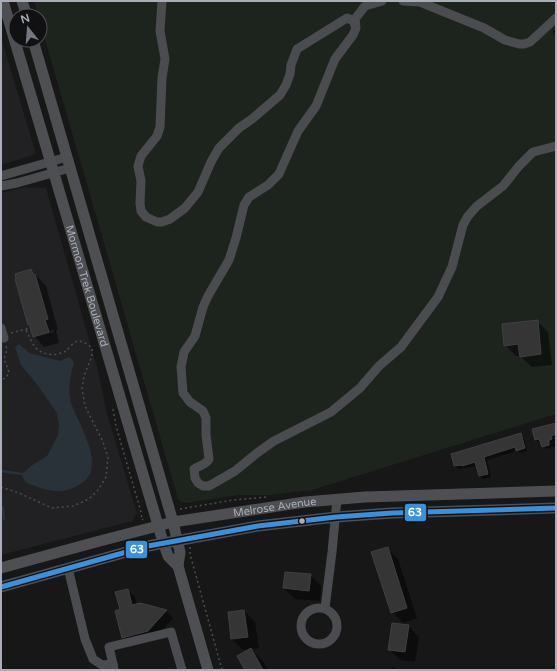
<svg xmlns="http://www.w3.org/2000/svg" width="557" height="671" font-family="'Varela Round',sans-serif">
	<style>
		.built { fill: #212123 }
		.green { fill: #1d241e }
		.water { fill: #2a3239 }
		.shadow { fill: #0007; fill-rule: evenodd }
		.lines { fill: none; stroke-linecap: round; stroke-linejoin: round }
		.stream { stroke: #2a3239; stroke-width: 2.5 }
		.building { fill: #353536; stroke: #3f4043 }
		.path { stroke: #4d4e52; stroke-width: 1.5; stroke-dasharray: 2 3; stroke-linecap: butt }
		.minor { stroke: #4b4c50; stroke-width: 9 }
		.major { stroke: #4d4f52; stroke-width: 11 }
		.bus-1-casing { stroke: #111113; stroke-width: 8 }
		.bus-1 { stroke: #3a90db; stroke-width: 5 }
		.bus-dot { fill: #a8adb8; stroke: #111113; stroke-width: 1.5 }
		.labels { text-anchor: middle; stroke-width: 3.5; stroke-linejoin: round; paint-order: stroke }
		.street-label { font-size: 11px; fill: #a8adb8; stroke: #111113 }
		.line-badge { stroke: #111113; stroke-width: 1.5 }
		.badge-label { font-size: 11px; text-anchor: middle; font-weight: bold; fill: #fff }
	</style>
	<rect width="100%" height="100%" fill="#171717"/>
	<!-- built -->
	<g class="built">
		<path d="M1,37L36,154L1,165Z"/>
		<path d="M25,187L46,188L98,371L107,414L137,513L132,521L1,555V193Z"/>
	</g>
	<!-- green -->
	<g class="green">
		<path d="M34,1H556V414L312,490L269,495H238L187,503L181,502L178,499L40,22V16H38Z"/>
		<path d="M1,375C9,396 8,417 1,438Z"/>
	</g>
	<!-- water -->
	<path class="water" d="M19,344L29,353L60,361L69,357L74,362C71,374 68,386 70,398C70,402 72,406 74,410C81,427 96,453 91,471C88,483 70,491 59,491C52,492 32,486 26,482C24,481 23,477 22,474L31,466L47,456L58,435L59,424L57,413L36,383L21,365L15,347Z"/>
	<!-- shadow -->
	<g class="shadow">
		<path d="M556,28V37L554,35L553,31Z"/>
		<path d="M31,270L46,286L58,330H56L59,343L44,347L34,336L31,326L29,324ZM53,330L54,332L39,336L38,334Z"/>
		<path d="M537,321L548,332L552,365L532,367L520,356H516L505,345Z"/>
		<path d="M556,424V446L546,449L541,442L540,443L536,440Z"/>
		<path d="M520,434L524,438L527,451L520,453L517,451L487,460L491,477L483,479L480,476L477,466L459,469L455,466L452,454Z"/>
		<path d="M387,548L398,559L417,618L403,623L392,612Z"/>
		<path d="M310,575L321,586L320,601L295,599L284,588Z"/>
		<path d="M127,590L135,597L137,605L140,604L166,611L173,618L156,638L130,644L123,637L121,610Z"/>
		<path d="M244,611L255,622L259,648L243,650L232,639L229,613Z"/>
		<path d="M408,626L419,637L415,662L400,660L389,649Z"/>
		<path d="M251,649L262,660L268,670H246Z"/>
		<path d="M393,667L397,670H391Z"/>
	</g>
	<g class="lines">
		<!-- stream -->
		<g class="stream">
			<path d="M1,471L22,474"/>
			<path d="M1,507L3,508L4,519"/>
		</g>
	</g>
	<!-- building -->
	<g class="building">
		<path d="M31,269L33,274H35L48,319L45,320L49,332L33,337L29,324L28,325L15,279H16L15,274Z"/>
		<path d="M538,320L541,354L520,357L518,344L504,346L502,324Z"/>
		<path d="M556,423V434L551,436L552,439L549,440V445L542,447L539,439L535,440L532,429Z"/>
		<path d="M521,433L525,448L516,451L515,447L484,457L488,474L479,476L475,462L462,466L461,465L454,466L451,454Z"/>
		<path d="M388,547L407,608L391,613L371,552Z"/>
		<path d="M285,572L311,574L309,591L283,588Z"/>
		<path d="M128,589L132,605L140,603L167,610L148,631L122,638L115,611L120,609L115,592Z"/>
		<path d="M244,610L248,637L231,639L228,612Z"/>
		<path d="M392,623L409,625L405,652L388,650Z"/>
		<path d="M251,648L263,670H245L237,656Z"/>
	</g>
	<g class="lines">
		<!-- path -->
		<g class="path">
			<path d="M11,333L30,328"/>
			<path d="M3,379L6,378L9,372L4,359L7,350L6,346"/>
			<path d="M113,409L116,426L141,512L142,520L143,519"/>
			<path d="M1,487L19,493L52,508L73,506L89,499L98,490L106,477L108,457L103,442L85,406L82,389L84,376L92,356V348C88,345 84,341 78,341C73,342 69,348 66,351C57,356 44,356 36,348C32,344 29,335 25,329"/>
			<path d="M180,509L233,500L267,497"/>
			<path d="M190,547V554L222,670"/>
		</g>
		<!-- minor -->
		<g class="minor">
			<path d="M162,1L160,31L165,59L162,78L160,127L157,136L141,156L138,166L141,181L140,203L141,211L146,217L157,222H162L170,219L185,208L198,192L211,162L219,148L239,128L252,119L280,95L286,85L290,74L291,65L297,49L347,18L354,21L355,26"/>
			<path d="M382,1L365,6L355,19L356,28L353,35L335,59L316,106L298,131L279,174L268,185L249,197L244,205L236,238L229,260L208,296L203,307L195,336L184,352L181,367L183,393L190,402L203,411L206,418V435L209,459C206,465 198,466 194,469L195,478L198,483L203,486H209L235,471L257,453L274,441L331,412L360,388L379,366L401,347L438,297L452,267L463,225L468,216L477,206L503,186L519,166L533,152L556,146"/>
			<path d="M403,1L420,2L484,28L505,40L519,44H524L530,42L556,18"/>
			<path d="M1,176L67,157"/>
			<path d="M1,186L17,183L70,168"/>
			<path d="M1,328L4,338"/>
			<path d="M68,568L85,639L93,659L102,665L113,664L114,670"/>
			<circle cx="319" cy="626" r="18"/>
			<path d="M325,608L332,552L337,499"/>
			<path d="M113,664L109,647L171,632L182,670"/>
		</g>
		<!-- major -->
		<g class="major">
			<path id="s1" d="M3,1L163,542L168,556L178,566"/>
			<path d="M22,1L27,16"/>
			<path d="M33,40L173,522L180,552L178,566L208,670"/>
			<path id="s2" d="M1,568L96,542L173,522L305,502L365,497L556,491"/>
			<path d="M1,587L148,546L258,526L336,517L392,513L556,508"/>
		</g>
		<defs>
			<path id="bus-1" d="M1,587L148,546L258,526L336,517L392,513L556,508"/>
		</defs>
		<!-- bus-1 casing -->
		<use href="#bus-1" class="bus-1-casing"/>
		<!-- bus-1 -->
		<use href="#bus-1" class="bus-1"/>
	</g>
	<!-- markers -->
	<circle class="bus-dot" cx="302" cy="521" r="3.5"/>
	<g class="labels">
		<!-- street labels -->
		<g class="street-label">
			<text dy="4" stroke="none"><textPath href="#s1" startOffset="297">Mormon Trek Boulevard</textPath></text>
			<text dy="4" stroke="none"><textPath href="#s2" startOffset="281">Melrose Avenue</textPath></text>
		</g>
	</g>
	<g class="line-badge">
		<rect x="404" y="503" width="23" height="19" rx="4" fill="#3a90db"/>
		<rect x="125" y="540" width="23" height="19" rx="4" fill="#3a90db"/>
	</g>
	<g class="badge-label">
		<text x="415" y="516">63</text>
		<text x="137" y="553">63</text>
	</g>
	<!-- border -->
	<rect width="557" height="671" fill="none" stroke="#a8adb8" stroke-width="4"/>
	<!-- north arrow -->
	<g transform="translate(28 28) rotate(343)"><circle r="19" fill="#111113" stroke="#4d4f55"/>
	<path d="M0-3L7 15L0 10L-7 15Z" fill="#757880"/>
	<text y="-6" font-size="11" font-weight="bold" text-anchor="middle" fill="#a8adb8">N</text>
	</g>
</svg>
